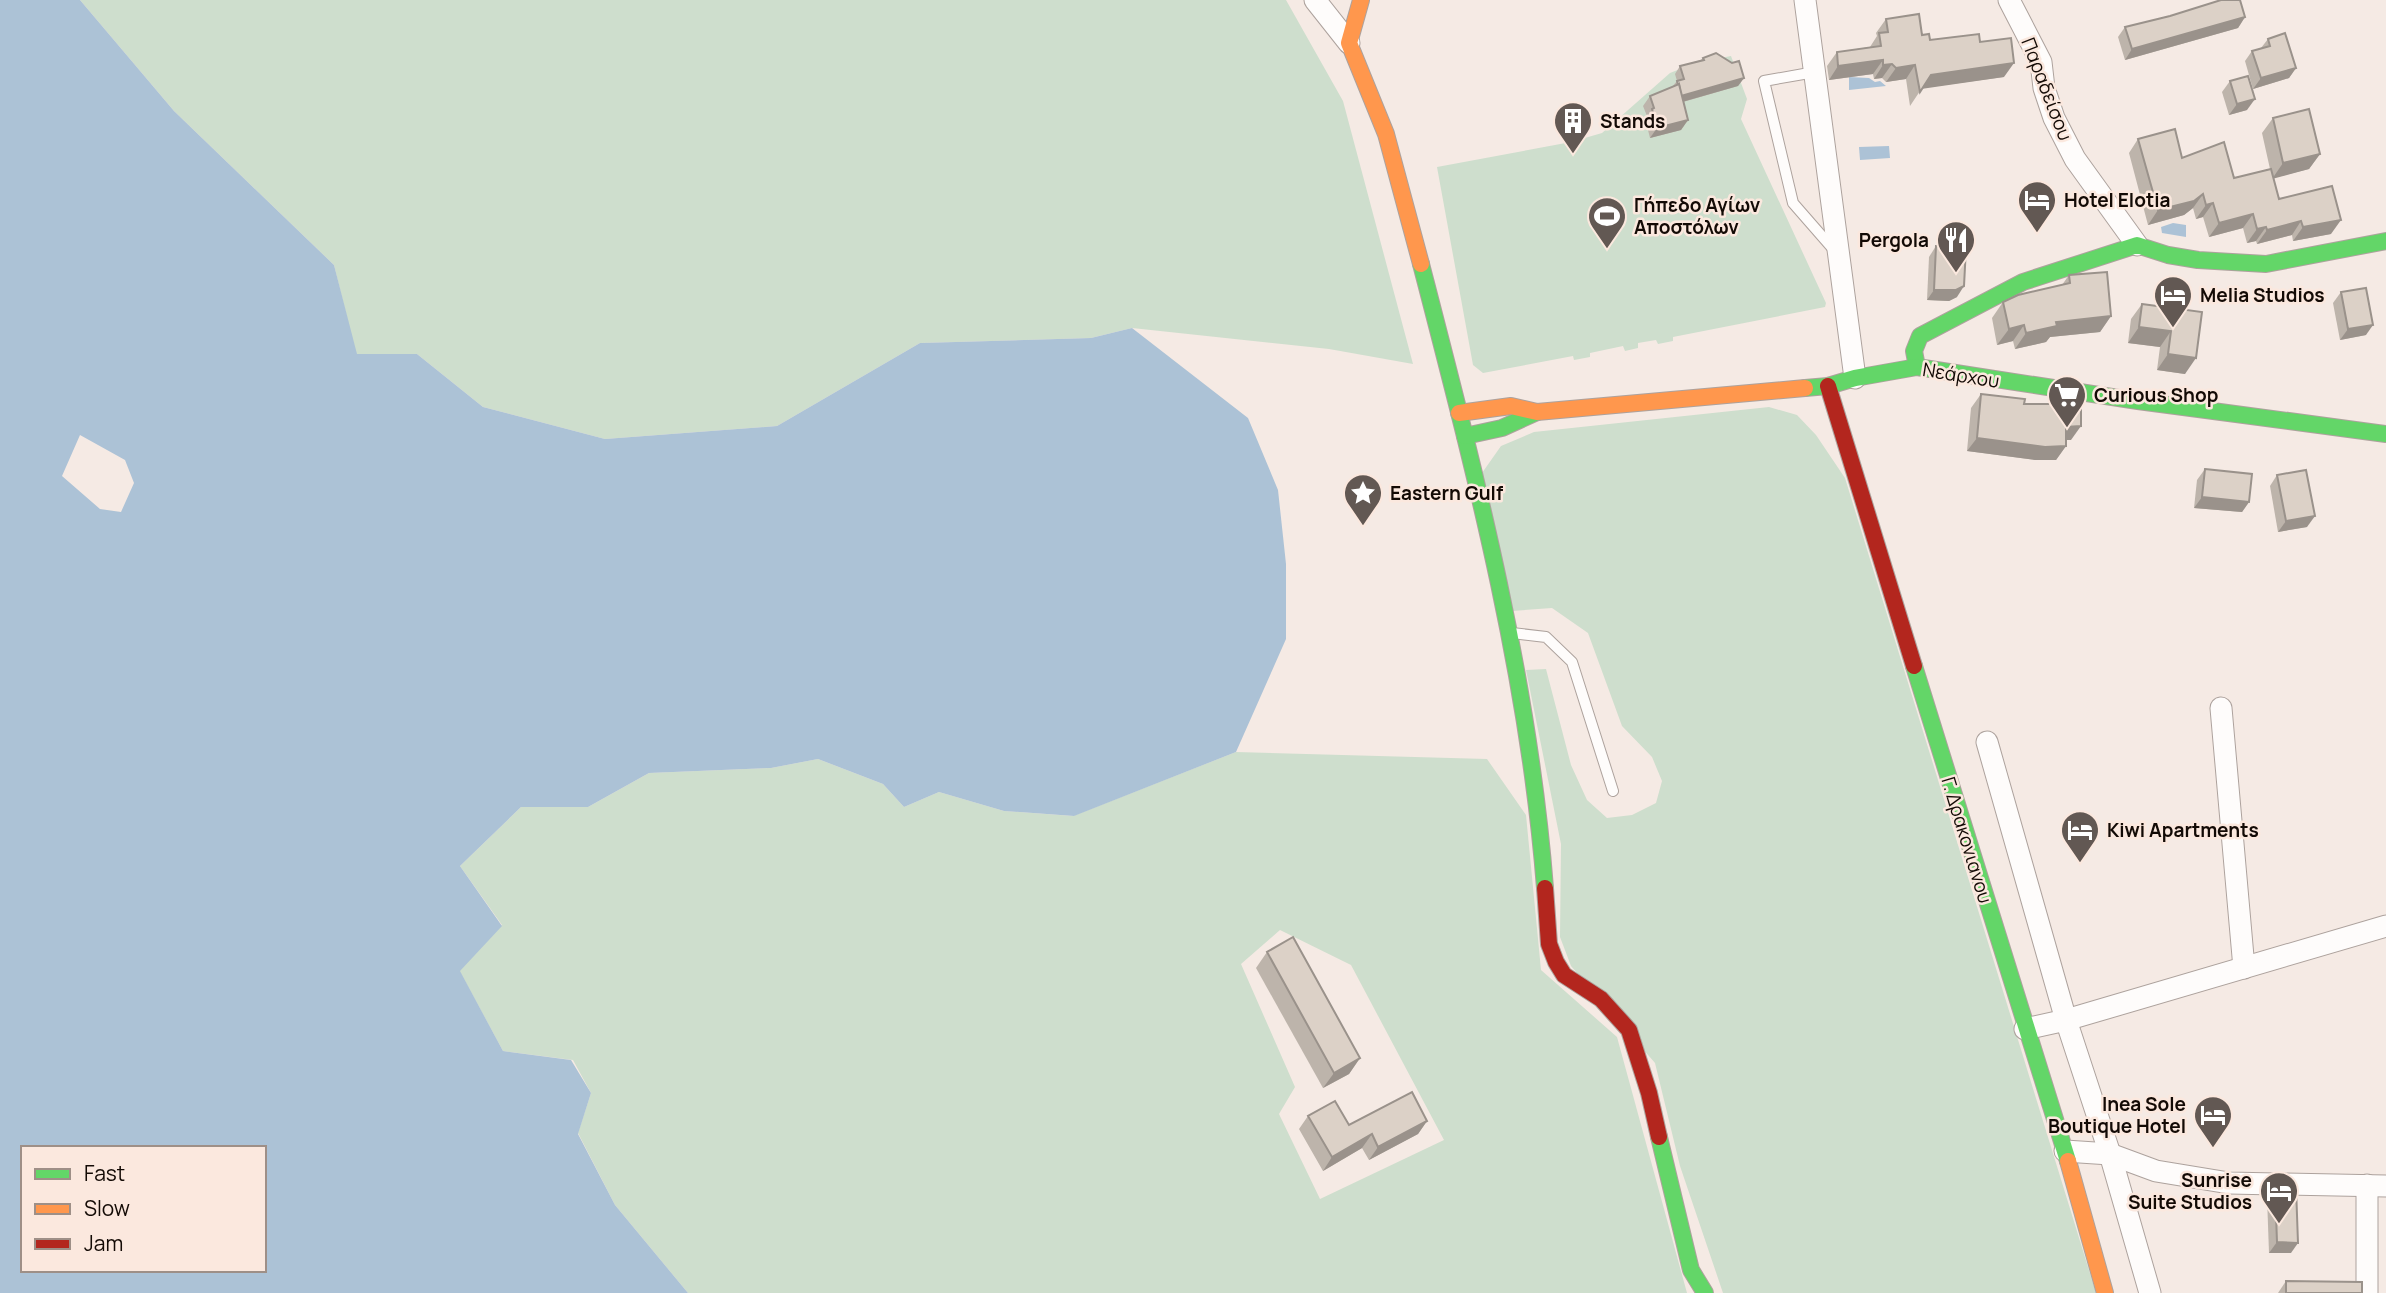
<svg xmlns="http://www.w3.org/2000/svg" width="2386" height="1293" font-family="Manrope,sans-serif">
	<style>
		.green { fill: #cedecd; fill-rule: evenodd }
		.water { fill: #acc2d6; fill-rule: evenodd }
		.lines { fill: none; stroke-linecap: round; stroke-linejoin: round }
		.lane-casing { stroke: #ada29d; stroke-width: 12 }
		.street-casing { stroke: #ada29d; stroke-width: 23 }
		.fast-casing { stroke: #ada29d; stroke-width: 18 }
		.slow-casing { stroke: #ada29d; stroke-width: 18 }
		.jam-casing { stroke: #ada29d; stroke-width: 18 }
		.lane { stroke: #fefcfb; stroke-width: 10 }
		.street { stroke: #fefcfb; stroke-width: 21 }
		.fast { stroke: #63d668; stroke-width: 16 }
		.slow { stroke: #ff974d; stroke-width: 16 }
		.jam { stroke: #b3261e; stroke-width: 16 }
		.wall { fill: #bdb4ab }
		.shaded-wall { fill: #9a928b }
		.building { fill: #dcd1c7; stroke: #9a928b; stroke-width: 2 }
		.labels { text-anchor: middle; stroke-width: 5; stroke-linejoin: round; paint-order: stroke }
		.street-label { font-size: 19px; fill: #130a05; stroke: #fbe8de }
		.poi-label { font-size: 19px; font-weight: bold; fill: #130a05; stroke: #fbe8de; text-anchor: start }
	</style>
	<rect width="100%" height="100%" fill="#f5eae4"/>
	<!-- green -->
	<g class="green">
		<path d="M80,0H1286L1343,101L1413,364L1329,349L1132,328L1091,338L920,343L777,426L605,439L483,407L417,354H356L334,265L174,111Z"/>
		<path d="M1731,56L1747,99L1741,119L1826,303L1825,307L1673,337V341L1658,344L1656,340L1638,343V348L1625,351L1623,346L1590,353V357L1574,360L1573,356L1483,373L1473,365L1437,167L1571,142L1602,133L1670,73L1695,63Z"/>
		<path d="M1769,407L1797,415L1816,435L1845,478L2096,1293H1723L1680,1166L1655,1063L1571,966L1560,937L1561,844L1526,670L1546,669L1571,765L1587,800L1607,818L1632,815L1656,803L1662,781L1652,757L1622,726L1588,633L1552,608L1512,611L1482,473L1501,446L1534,432Z"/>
		<path d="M1236,752L1487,759L1526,815L1541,970L1617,1037L1687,1293H688L615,1205L578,1133L591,1093L573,1060L503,1051L459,970L502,925L460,866L521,807H588L649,773L771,768L818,759L883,784L904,807L939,792L1004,811L1073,816ZM1280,930L1351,965L1444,1140L1320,1199L1279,1114L1295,1087L1241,964Z"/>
	</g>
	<!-- water -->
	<g class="water">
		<path d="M0,0H80L174,111L334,265L357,354H417L483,407L605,439L777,426L920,343L1091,338L1132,328L1248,418L1278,490L1286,564V639L1236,752L1074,816L1004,811L939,792L904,807L883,784L818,759L771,768L649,773L588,807H521L460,866L502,926L460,971L503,1051L571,1060L591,1093L578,1134L615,1205L688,1293H0ZM80,435L125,460L134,483L121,512L100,509L62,476ZM23,1148H264V1270H23Z"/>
		<path d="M1849,77L1869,78L1875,82L1880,81L1886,86L1849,90Z"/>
		<path d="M1889,146L1890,158L1860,160L1859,147Z"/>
		<path d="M2173,223L2186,225V237L2162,233L2161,227Z"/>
	</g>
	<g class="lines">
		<defs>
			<g id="lane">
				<path d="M1815,72L1764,81L1793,203L1834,250"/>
				<path d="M1512,633L1546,637L1572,662L1613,791"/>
			</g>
			<g id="street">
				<path d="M1315,0L1349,43"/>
				<path d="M1805,0L1855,378"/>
				<path d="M2009,0L2041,62L2044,88L2054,118L2075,159L2137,245"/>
				<path d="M2221,708L2244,968"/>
				<path d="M1987,742L2066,1020L2110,1154L2150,1293"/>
				<path d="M2025,1029L2066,1020L2386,926"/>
				<path d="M2065,1151L2110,1154L2156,1171L2229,1183L2386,1186"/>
				<path d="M2367,1185V1293"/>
			</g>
			<g id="fast">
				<path d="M1421,264C1474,469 1529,677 1545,888"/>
				<path d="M1917,367L1914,351L1920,336L2023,282L2137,245L2168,255L2198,260L2266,264L2386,241"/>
				<path d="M1805,388L1828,386L1855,378L1917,367L2138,401L2386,434"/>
				<path d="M1465,436L1502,428L1537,412"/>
				<path d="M1914,666L2068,1161"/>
				<path d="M1659,1137L1691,1270L1705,1293"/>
			</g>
			<g id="slow">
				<path d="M1361,0L1349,43L1386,134L1421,264"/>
				<path d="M1459,413L1511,406L1537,412L1805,388"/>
				<path d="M2068,1161L2105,1293"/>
			</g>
			<g id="jam">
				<path d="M1828,386L1914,666"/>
				<path d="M1545,888L1549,944L1556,962L1564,975L1601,999L1629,1030L1649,1093L1659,1137"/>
			</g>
		</defs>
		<!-- lane casing -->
		<use href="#lane" class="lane-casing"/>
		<!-- street casing -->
		<use href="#street" class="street-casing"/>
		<!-- fast casing -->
		<use href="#fast" class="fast-casing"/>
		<!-- slow casing -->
		<use href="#slow" class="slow-casing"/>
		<!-- jam casing -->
		<use href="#jam" class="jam-casing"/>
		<!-- lane -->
		<use href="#lane" class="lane"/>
		<!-- street -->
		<use href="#street" class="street"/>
		<!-- fast -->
		<use href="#fast" class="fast"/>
		<!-- slow -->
		<use href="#slow" class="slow"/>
		<!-- jam -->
		<use href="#jam" class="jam"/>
	</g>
	<!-- wall -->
	<g class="wall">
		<path d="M2245,17L2238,28L2125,60L2118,37L2125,27Z"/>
		<path d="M1886,19L1922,35L1930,40L1980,42L2004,77L1922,88L1910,106L1906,79L1886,82L1882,78L1874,79L1873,74L1829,80L1827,66L1837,52L1870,47L1877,36L1876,33Z"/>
		<path d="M2268,39L2296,68L2289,78L2253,89L2245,61L2252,51L2261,48Z"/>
		<path d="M1703,58L1744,78L1738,86L1683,102L1688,120L1681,130L1650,138L1645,118L1647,116L1643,106L1650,96L1672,87L1677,81L1675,74L1680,66L1701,60Z"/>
		<path d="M2230,81L2247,110L2229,115L2222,92Z"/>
		<path d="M2273,118L2320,154L2309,169L2273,178L2279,199L2331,234L2293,241L2292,235L2257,244L2256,241L2247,243L2243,228L2209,237L2203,217L2196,219L2193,208L2184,215L2148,225L2129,153L2138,139L2234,178L2270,169L2262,133Z"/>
		<path d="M1936,246L1957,297L1949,301L1927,300L1929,257Z"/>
		<path d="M2069,275L2111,316L2100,332L2050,337L2046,342L2015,349L2013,341L1997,345L1992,318L2003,302L2062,285Z"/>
		<path d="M2341,292L2366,335L2340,340L2333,303Z"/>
		<path d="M2142,304L2202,312L2185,374L2157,370L2160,347L2128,343L2131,319Z"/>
		<path d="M1981,394L2024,404L2071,440H2066V446L2056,460H2035L1967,451L1971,408Z"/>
		<path d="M2205,469L2249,502L2242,512L2194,508L2197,480Z"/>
		<path d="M2277,475L2307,527L2278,532L2270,486Z"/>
		<path d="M1267,952L1360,1058L1349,1074L1323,1088L1256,968Z"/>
		<path d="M1308,1116L1349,1125L1427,1121L1418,1134L1369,1160L1362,1148L1323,1171L1299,1129Z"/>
		<path d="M2275,1186L2291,1253H2269L2267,1197Z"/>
		<path d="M2286,1281L2362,1293H2278Z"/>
	</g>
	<!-- shaded-wall -->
	<g class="shaded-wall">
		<path d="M2245,17L2238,28L2125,60L2132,49Z"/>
		<path d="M1883,60L1873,74L1829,80L1838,66Z"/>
		<path d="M2014,63L2004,77L1921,89L1931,75Z"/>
		<path d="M1892,64L1882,78L1874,79L1883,65Z"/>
		<path d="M1915,65L1906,79L1886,82L1896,68Z"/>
		<path d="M2296,68L2289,78L2253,89L2261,78Z"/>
		<path d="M1744,78L1738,86L1675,104L1681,96Z"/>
		<path d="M2255,99L2247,110L2229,115L2237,104Z"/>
		<path d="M1688,120L1681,130L1650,138L1657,128Z"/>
		<path d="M2320,154L2309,169L2272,179L2283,163Z"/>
		<path d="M2203,194L2193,208L2184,215L2148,225L2158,210Z"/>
		<path d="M2213,203L2203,217L2196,219L2206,205Z"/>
		<path d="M2253,214L2243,228L2209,237L2219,223Z"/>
		<path d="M2341,220L2331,234L2293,241L2303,227Z"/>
		<path d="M2301,221L2292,235L2257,244L2267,230Z"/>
		<path d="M2266,227L2256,241L2247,243L2257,229Z"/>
		<path d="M1964,286L1957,297L1949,301L1927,300L1934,290Z"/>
		<path d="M2111,316L2100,332L2050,337L2046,342L2015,349L2026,333L2056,322Z"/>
		<path d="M2024,325L2013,341L1997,345L2009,329Z"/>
		<path d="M2373,325L2366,335L2340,340L2348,329Z"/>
		<path d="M2139,327L2171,331L2160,347L2128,343Z"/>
		<path d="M2168,354L2196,358L2185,374L2157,370Z"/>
		<path d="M2081,426L2071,440H2056L2066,427Z"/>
		<path d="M1977,438L2066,446L2056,460H2035L1967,451Z"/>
		<path d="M2202,497L2249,502L2242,512L2194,508Z"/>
		<path d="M2315,516L2307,527L2278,532L2286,521Z"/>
		<path d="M1360,1058L1349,1074L1323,1088L1334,1073Z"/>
		<path d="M1427,1121L1418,1134L1369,1160L1378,1147Z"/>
		<path d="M1372,1134L1362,1148L1323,1171L1332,1157Z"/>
		<path d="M2277,1242L2298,1243L2291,1253H2269Z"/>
	</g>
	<!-- building -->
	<g class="building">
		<path d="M2221,0H2240L2245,17L2132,49L2125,27L2170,16Z"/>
		<path d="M1919,14L1922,35L1929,34L1930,40L1979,34L1980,42L2011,38L2014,63L1931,75L1920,92L1915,65L1896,68L1892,64L1883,65V60L1838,66L1837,52L1881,46L1879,33L1888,32L1886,19Z"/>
		<path d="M2285,33L2296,68L2261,78L2252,51L2270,46L2268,39Z"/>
		<path d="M1716,53L1732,63L1739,61L1744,78L1681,96L1679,84L1678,85L1677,81L1684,79L1680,66L1704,60L1703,58Z"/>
		<path d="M2248,76L2255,99L2237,104L2230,81Z"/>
		<path d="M1679,84L1688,120L1657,128L1652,109L1654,108L1650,96Z"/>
		<path d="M2309,109L2320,154L2283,163L2273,118Z"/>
		<path d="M2175,129L2182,158L2224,142L2234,178L2271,169L2279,199L2332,186L2341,220L2303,227L2301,221L2267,230L2266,227L2257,229L2253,214L2219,223L2213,203L2206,205L2203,194L2194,201L2158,210L2138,139Z"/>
		<path d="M1936,246L1966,247L1964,286L1956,290H1934Z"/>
		<path d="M2107,272L2111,316L2056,322L2057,326L2026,333L2024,325L2009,329L2003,302L2018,295L2070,283L2069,275Z"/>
		<path d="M2366,288L2373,325L2348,329L2341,292Z"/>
		<path d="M2142,304L2202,312L2196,358L2168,354L2171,331L2139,327Z"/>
		<path d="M1981,394L2025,399L2024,404H2081V426L2066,427V446L2045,447L1977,438Z"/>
		<path d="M2205,469L2252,474L2249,502L2202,497Z"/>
		<path d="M2306,470L2315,516L2286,521L2277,475Z"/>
		<path d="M1293,937L1360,1058L1334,1073L1267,952Z"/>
		<path d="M1412,1092L1427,1121L1378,1147L1372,1134L1332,1157L1308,1116L1335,1101L1349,1125Z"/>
		<path d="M2275,1186L2296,1187L2298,1243L2277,1242Z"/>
		<path d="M2286,1281L2362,1282V1293H2286Z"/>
	</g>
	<!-- icons -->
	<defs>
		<symbol id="building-pin" viewBox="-11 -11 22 30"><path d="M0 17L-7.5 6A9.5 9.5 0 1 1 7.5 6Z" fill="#625853" stroke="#fbe8de"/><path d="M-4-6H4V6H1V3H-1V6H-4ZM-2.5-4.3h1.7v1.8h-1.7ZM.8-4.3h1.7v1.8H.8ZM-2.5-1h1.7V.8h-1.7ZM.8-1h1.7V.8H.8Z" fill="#fff"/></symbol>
		<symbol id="hotel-pin" viewBox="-11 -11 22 30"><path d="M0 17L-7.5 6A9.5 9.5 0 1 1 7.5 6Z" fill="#625853" stroke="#fbe8de"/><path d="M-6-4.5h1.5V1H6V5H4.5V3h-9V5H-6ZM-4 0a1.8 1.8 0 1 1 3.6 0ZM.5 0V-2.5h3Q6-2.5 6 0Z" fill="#fff"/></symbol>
		<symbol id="stadium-pin" viewBox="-11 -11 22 30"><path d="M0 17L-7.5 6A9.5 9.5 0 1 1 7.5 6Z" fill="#625853" stroke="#fbe8de"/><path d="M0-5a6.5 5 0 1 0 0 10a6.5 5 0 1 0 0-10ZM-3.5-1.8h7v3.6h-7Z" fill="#fff"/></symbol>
		<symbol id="restaurant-pin" viewBox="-11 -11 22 30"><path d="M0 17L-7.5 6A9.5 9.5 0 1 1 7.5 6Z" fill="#625853" stroke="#fbe8de"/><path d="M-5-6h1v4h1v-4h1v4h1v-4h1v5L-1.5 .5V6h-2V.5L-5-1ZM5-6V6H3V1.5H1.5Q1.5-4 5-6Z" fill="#fff"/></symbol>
		<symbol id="supermarket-pin" viewBox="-11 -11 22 30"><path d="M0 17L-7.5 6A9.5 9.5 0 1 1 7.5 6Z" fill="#625853" stroke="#fbe8de"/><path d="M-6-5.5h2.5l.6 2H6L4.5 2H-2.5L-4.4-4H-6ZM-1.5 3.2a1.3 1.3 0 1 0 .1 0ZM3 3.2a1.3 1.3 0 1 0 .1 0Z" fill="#fff"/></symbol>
		<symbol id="sight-pin" viewBox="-11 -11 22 30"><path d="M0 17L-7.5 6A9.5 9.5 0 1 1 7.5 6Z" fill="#625853" stroke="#fbe8de"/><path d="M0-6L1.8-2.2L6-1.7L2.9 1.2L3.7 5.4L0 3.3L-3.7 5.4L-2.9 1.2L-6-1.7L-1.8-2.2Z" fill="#fff"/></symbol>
	</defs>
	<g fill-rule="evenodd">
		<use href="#building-pin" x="1551" y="99" width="44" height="60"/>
		<use href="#hotel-pin" x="2015" y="178" width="44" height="60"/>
		<use href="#stadium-pin" x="1585" y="194" width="44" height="60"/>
		<use href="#restaurant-pin" x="1934" y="218" width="44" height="60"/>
		<use href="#hotel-pin" x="2151" y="273" width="44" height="60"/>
		<use href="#supermarket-pin" x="2045" y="373" width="44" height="60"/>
		<use href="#sight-pin" x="1341" y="471" width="44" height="60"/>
		<use href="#hotel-pin" x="2058" y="808" width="44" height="60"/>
		<use href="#hotel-pin" x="2191" y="1093" width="44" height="60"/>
		<use href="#hotel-pin" x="2257" y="1169" width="44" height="60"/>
	</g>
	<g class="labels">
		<!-- street labels -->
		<g class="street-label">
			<text transform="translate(2047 89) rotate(69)" y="7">Παραδείσου</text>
			<text transform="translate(1961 375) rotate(9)" y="7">Νεάρχου</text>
			<text transform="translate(1967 840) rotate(73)" y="7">Γ. Δρακονιανου</text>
		</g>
		<!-- poi labels -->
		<g class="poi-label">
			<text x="1600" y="128">Stands</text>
			<text x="2064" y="207">Hotel Elotia</text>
			<text x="1634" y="212">Γήπεδο Αγίων<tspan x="1634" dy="22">Αποστόλων</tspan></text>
			<text x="1929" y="247" text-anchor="end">Pergola</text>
			<text x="2200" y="302">Melia Studios</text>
			<text x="2094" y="402">Curious Shop</text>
			<text x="1390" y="500">Eastern Gulf</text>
			<text x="2107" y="837">Kiwi Apartments</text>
			<text x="2186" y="1111" text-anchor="end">Inea Sole<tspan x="2186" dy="22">Boutique Hotel</tspan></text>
			<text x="2252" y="1187" text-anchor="end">Sunrise<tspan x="2252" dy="22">Suite Studios</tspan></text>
		</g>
	</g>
	<!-- legend -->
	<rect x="21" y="1146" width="245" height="126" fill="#fbe8de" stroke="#9e8f87" stroke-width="2"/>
	<rect x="35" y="1169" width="35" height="10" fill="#63d668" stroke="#9e8f87" stroke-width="2"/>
	<text x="84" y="1181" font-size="21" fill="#130a05">Fast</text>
	<rect x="35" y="1204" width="35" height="10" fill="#ff974d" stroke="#9e8f87" stroke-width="2"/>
	<text x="84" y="1216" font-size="21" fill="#130a05">Slow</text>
	<rect x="35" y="1239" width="35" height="10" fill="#b3261e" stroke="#9e8f87" stroke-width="2"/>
	<text x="84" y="1251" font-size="21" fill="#130a05">Jam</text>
</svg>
